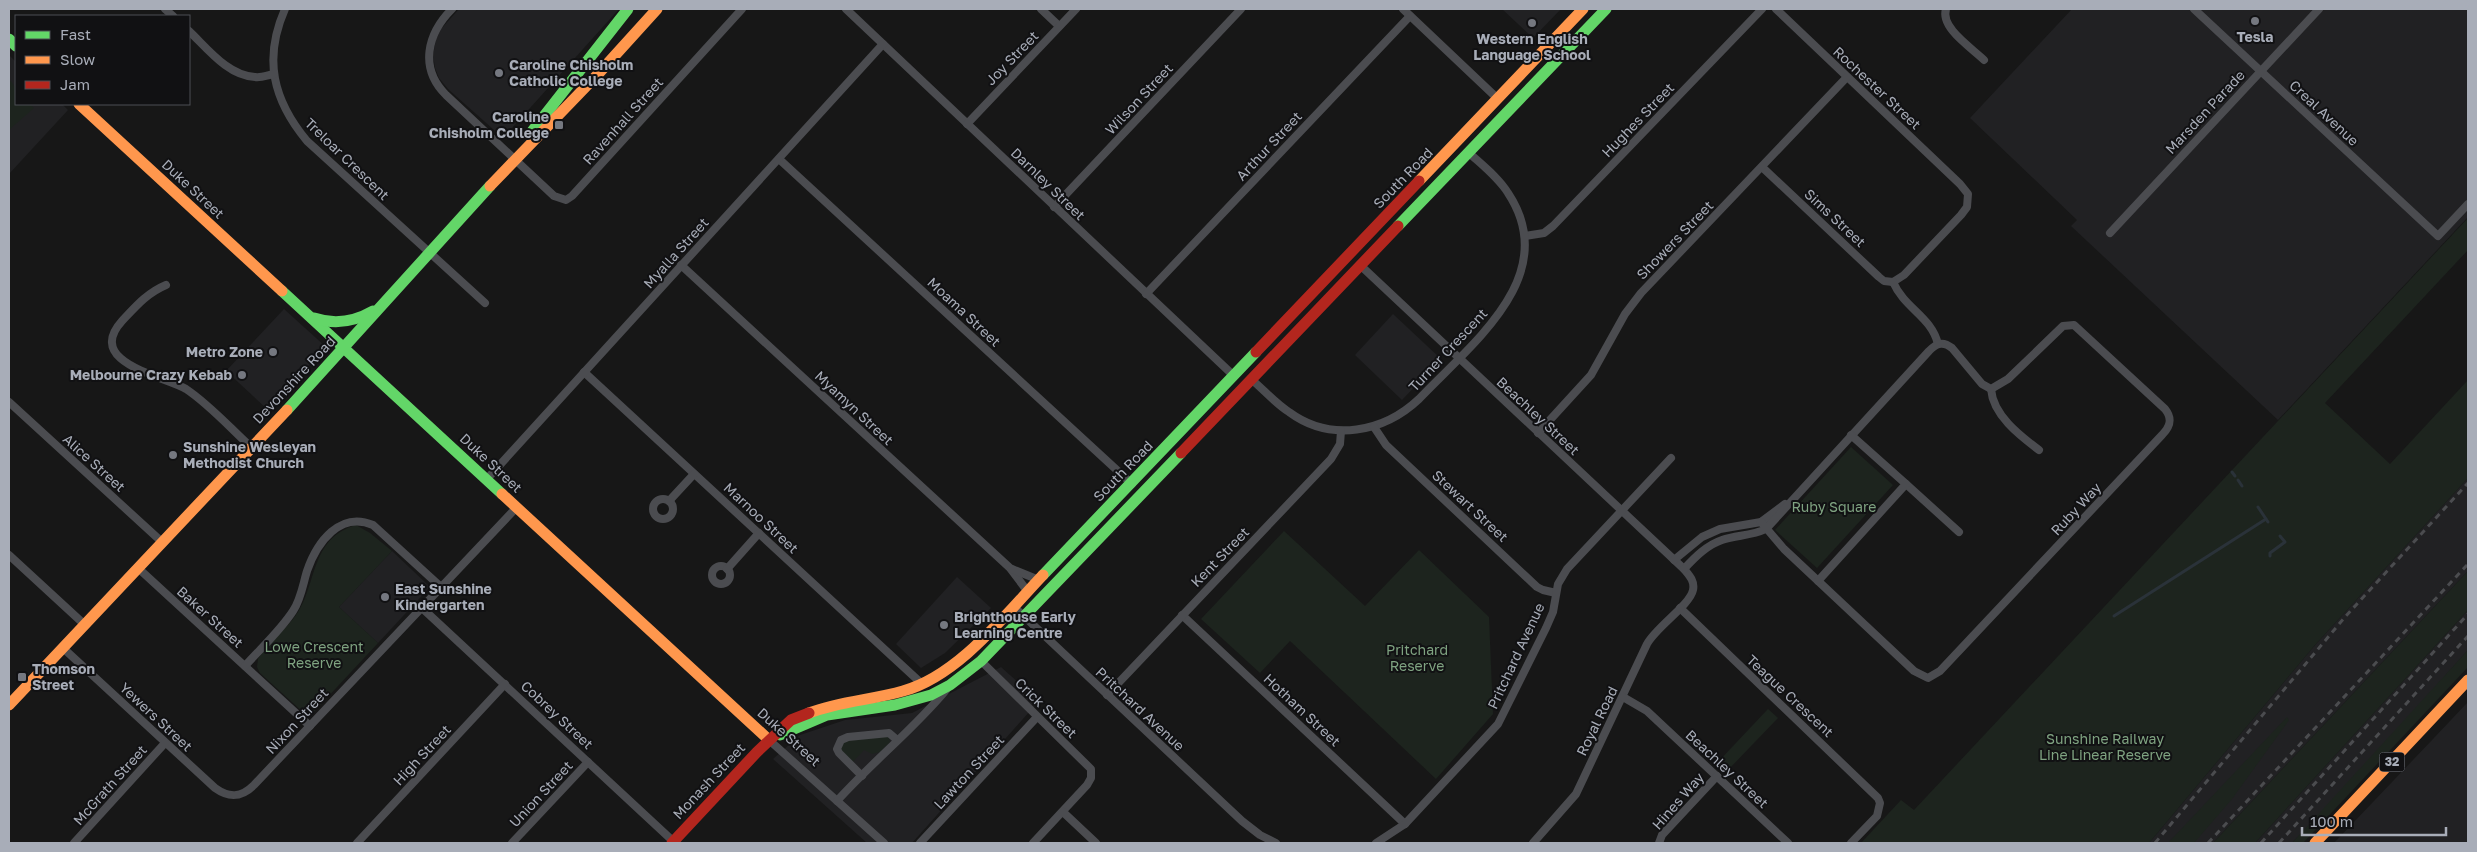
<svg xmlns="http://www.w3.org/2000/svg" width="2477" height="852" font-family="'Golos Text',sans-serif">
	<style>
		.built { fill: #212123 }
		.green { fill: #1d241e }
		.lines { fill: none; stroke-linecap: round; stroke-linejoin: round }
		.stream { stroke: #2a3239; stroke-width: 3 }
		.street { stroke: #4b4c50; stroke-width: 8 }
		.fast { stroke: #63d668; stroke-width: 11 }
		.slow { stroke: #ff974d; stroke-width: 11 }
		.jam { stroke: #b3261e; stroke-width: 11 }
		.rail { stroke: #4b4c4f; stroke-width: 3; stroke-dasharray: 6 5; stroke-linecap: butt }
		.poi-dot { fill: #757880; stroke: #111113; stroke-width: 2 }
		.labels { text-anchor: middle; stroke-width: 4; stroke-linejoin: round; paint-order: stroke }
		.shield { fill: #111113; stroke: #7b7e86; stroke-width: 1 }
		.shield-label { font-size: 12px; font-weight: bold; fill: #a8adb8 }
		.poi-label { font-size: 14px; font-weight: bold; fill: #a8adb8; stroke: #111113; text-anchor: start }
		.street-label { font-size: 14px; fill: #a8adb8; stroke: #111113 }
		.park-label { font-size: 14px; fill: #7fa381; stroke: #111113 }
	</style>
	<rect width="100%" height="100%" fill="#171717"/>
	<!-- built -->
	<g class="built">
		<path d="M459,9H619L503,138L448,89L439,78L435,68L433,55L436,39L441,29Z"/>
		<path d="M1502,9H1561L1533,38Z"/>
		<path d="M2072,9H2468V217L2278,420L2071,226L2077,220L1970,118Z"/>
		<path d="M9,55L16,62V104H62L68,110L9,174Z"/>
		<path d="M284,309L326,347L268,410L226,371Z"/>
		<path d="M1393,314L1441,359L1402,400L1355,355Z"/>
		<path d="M2468,478V571L2213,843H2149L2315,645Z"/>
		<path d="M392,551L430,587L378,643L339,607Z"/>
		<path d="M957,577L991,608L945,653L921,668L896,644Z"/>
		<path d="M2468,610V650L2367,764L2292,843H2255Z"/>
		<path d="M1001,667L1039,701L912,843H867L773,759L800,735L845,720L912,713Z"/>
		<path d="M2468,702V843H2334L2433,739Z"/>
	</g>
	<!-- green -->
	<g class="green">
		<path d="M9,79L16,88V104H30L34,108L9,130Z"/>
		<path d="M2468,218V250L2325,403L2390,464L2468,380V478L2315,645L2149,843H1861L1901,800L1914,810Z"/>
		<path d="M1851,447L1893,485L1817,568L1775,530Z"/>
		<path d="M356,525L370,533L392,551L339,607L378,643L310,716L304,713L260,673L257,667L258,659C269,642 287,629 298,612C317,582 311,538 356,525Z"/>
		<path d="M1284,531L1365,606L1419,550L1489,617L1493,714L1436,779L1290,641L1260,673L1201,619Z"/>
		<path d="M2468,571V610L2255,843H2213Z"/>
		<path d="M2468,650V667L2303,843H2292Z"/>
		<path d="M1768,709L1778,718L1727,771L1718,762Z"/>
		<path d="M2287,717L2289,720L2232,799L2194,843H2168Z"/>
		<path d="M886,736L889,738L890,742L880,752L872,754L864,750L852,763L842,753L841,747L845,741Z"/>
	</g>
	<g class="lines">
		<!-- stream -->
		<g class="stream">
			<path d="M2232,472L2235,476"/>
			<path d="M2238,480L2242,486"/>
			<path d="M2258,507L2268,522"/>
			<path d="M2270,556V553L2285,542L2280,536"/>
			<path d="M2114,616L2266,519"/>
		</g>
		<!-- street -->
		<g class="street">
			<path d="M165,9L173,16"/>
			<path d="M285,9C263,59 273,100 307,141L485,303"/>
			<path d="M452,9C427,34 419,68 446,95L554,196L566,200L572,196L742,9"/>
			<path d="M846,9L1234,376"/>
			<path d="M1041,9L1059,26"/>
			<path d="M1403,9L1498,99"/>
			<path d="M1776,9L1960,184L1968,194L1967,207L1961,215L1904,275L1893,282"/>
			<path d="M1946,9C1940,28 1972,48 1984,60"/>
			<path d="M2194,9L2438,236L2468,204"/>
			<path d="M189,31C207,48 228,76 255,77C261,78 268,75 274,74"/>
			<path d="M967,124L1076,9"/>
			<path d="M779,159L1132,484"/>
			<path d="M1762,167L1879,277L1884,281L1893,282"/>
			<path d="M1054,207L1241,9"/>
			<path d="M2110,233L2319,9"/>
			<path d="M1525,236L1544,233L1553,226L1762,9"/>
			<path d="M681,265L1010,568L1028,592"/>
			<path d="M1360,265L1684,569C1689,575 1695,581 1693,590C1690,605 1656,627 1647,644L1576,794L1533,843"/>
			<path d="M1893,282C1905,309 1931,316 1938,344"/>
			<path d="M166,285C147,293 136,306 122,321C84,363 164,376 186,389C210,405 230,428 252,448"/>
			<path d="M1146,294L1410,16"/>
			<path d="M584,372L921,683"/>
			<path d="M1251,379C1264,390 1275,403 1289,412C1331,443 1384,432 1419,399C1471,344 1563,276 1508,193C1498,177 1482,165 1468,152"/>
			<path d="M1991,389C1993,415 2019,435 2039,450"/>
			<path d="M9,402L162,542"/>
			<path d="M1374,427L1386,445L1537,587L1543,590L1556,593"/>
			<path d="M1538,433L1591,375L1625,314L1641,293L1847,77"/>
			<path d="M487,479L883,44"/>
			<path d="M1906,484L1959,532"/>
			<circle cx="663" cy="509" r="10"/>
			<path d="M669,501L694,474"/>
			<path d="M9,555L85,625"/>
			<path d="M1674,560L1702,537L1720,529L1761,522L1785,504"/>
			<circle cx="721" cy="575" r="9"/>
			<path d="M138,568L310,726"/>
			<path d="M727,569L759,533"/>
			<path d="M1012,569L1039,580"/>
			<path d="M1684,569C1695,557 1707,545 1722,540C1737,535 1751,536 1766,529L1929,351C1937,343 1943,341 1952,348L1982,384L1991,389L2008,379L2063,326L2074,325L2165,409C2173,419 2170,427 2162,435L1940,671L1928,678L1914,671L1784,549L1761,522"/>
			<path d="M1818,581L1906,484L1851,435"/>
			<path d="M1014,607L1242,821L1260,835L1276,843"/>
			<path d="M422,608L674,842"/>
			<path d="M1680,608L1878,798L1880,803L1877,816L1851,843"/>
			<path d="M1182,615L1405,824"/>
			<path d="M63,648L215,788C229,798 241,798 254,785L517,507"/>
			<path d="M981,661L1091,769V778L1087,785L1033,843"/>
			<path d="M245,666C261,648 280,631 293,611C301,599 303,584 307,571C317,542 340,511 373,525L441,587"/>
			<path d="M1107,695L1331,459L1340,444L1341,431"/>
			<path d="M1623,697L1647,711L1788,843"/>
			<path d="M769,740L884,843"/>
			<path d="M862,776L839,753L837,749L841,740L848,737L889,733L896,739"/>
			<path d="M837,801C872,762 914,729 947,689"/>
			<path d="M1063,812L1096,843"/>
			<path d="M74,843L165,743"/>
			<path d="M357,843L505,684"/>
			<path d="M512,843L588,762"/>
			<path d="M920,843L1037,717"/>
			<path d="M1376,843L1405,824L1498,724L1546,628L1553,612L1558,584L1567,569L1671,458"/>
			<path d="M1659,843L1662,835L1717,776"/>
		</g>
		<!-- fast -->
		<g class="fast">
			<path d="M9,39L16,46"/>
			<path d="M530,134L628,9"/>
			<path d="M1398,226L1606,9"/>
			<path d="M282,291L502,494"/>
			<path d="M314,318C335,325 354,322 373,311"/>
			<path d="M287,410L490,186"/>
			<path d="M1043,575L1256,352"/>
			<path d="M780,735L827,715L895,705L931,695L950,685L981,661L1181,453"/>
		</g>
		<!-- slow -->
		<g class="slow">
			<path d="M79,104L282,291"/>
			<path d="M1419,181L1583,9"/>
			<path d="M490,186L599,73L657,9"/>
			<path d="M502,494L769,740"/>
			<path d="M9,705L287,410"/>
			<path d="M809,713C840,701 872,700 903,691C958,676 1005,615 1043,575"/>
			<path d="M2315,843L2468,680"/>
		</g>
		<!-- jam -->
		<g class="jam">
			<path d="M1256,352L1419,181"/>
			<path d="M1181,453L1398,226"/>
			<path d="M672,843L757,752L791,720L809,713"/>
		</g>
		<!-- rail -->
		<g class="rail">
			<path d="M2155,843L2345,617L2468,483"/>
			<path d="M2208,843L2468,564"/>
			<path d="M2261,843L2468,614"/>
			<path d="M2279,843L2468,636"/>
		</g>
	</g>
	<!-- markers -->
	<g class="poi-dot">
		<circle cx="2255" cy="21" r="5"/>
		<circle cx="1532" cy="23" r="5"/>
		<circle cx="499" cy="73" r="5"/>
		<rect x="554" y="120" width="10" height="10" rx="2.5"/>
		<circle cx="273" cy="352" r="5"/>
		<circle cx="242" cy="375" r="5"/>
		<circle cx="173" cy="455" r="5"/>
		<circle cx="385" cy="597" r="5"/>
		<circle cx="944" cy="625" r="5"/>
		<rect x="17" y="672" width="10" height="10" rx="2.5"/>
	</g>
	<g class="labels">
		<!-- shield labels -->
		<rect class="shield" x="2379.5" y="752.5" width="25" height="19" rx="4"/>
		<g class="shield-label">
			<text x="2392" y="766">32</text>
		</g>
		<!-- poi labels -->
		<g class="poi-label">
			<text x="2255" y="42" text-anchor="middle">Tesla</text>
			<text x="1532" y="44" text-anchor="middle">Western English<tspan x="1532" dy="16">Language School</tspan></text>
			<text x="509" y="70">Caroline Chisholm<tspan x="509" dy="16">Catholic College</tspan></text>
			<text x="549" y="122" text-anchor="end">Caroline<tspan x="549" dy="16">Chisholm College</tspan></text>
			<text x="263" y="357" text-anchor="end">Metro Zone</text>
			<text x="232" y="380" text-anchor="end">Melbourne Crazy Kebab</text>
			<text x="183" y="452">Sunshine Wesleyan<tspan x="183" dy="16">Methodist Church</tspan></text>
			<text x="395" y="594">East Sunshine<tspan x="395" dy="16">Kindergarten</tspan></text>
			<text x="954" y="622">Brighthouse Early<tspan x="954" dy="16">Learning Centre</tspan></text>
			<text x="32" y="674">Thomson<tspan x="32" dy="16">Street</tspan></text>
		</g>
		<!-- street labels -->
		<g class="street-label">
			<text transform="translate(1012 58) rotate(-46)" y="5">Joy Street</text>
			<text transform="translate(1877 88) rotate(43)" y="5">Rochester Street</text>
			<text transform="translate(1139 99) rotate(-47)" y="5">Wilson Street</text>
			<text transform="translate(2205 112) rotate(-47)" y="5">Marsden Parade</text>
			<text transform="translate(2324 113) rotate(43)" y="5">Creal Avenue</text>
			<text transform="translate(1638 120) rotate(-46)" y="5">Hughes Street</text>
			<text transform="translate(623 121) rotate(-48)" y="5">Ravenhall Street</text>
			<text transform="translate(1269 146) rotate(-47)" y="5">Arthur Street</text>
			<text transform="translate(347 159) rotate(44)" y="5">Treloar Crescent</text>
			<text transform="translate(1403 178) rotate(-46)" y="5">South Road</text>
			<text transform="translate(1048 184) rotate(44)" y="5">Darnley Street</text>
			<text transform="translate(193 189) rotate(43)" y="5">Duke Street</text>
			<text transform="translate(1835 218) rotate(43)" y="5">Sims Street</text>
			<text transform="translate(1675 240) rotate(-46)" y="5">Showers Street</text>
			<text transform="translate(676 253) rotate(-48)" y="5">Myalla Street</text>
			<text transform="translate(964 312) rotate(43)" y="5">Moama Street</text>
			<text transform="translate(1448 350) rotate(-47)" y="5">Turner Crescent</text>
			<text transform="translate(294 380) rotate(-47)" y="5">Devonshire Road</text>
			<text transform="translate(854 408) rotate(43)" y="5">Myamyn Street</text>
			<text transform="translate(1538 416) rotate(43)" y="5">Beachley Street</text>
			<text transform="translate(94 463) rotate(42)" y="5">Alice Street</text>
			<text transform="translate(491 463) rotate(43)" y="5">Duke Street</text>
			<text transform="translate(1123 471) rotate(-46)" y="5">South Road</text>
			<text transform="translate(1470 506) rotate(43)" y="5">Stewart Street</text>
			<text transform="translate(2076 509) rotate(-47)" y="5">Ruby Way</text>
			<text transform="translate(761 518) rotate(43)" y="5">Marnoo Street</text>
			<text transform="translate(1220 557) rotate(-46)" y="5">Kent Street</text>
			<text transform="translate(210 617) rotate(42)" y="5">Baker Street</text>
			<text transform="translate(1516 656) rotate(-65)" y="5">Pritchard Avenue</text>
			<text transform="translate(1790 696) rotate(43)" y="5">Teague Crescent</text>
			<text transform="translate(1046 708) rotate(44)" y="5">Crick Street</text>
			<text transform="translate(1140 709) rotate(43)" y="5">Pritchard Avenue</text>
			<text transform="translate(1302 710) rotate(43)" y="5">Hotham Street</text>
			<text transform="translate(557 715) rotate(43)" y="5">Cobrey Street</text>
			<text transform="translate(156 717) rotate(43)" y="5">Yewers Street</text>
			<text transform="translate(297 721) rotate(-47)" y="5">Nixon Street</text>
			<text transform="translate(1597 721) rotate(-64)" y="5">Royal Road</text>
			<text transform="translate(789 737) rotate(42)" y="5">Duke Street</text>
			<text transform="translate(422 755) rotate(-47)" y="5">High Street</text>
			<text transform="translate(1727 769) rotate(43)" y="5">Beachley Street</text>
			<text transform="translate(969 772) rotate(-47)" y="5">Lawton Street</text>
			<text transform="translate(709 781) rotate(-47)" y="5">Monash Street</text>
			<text transform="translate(110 785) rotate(-48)" y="5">McGrath Street</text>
			<text transform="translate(541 794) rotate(-47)" y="5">Union Street</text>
			<text transform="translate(1678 801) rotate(-49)" y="5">Hines Way</text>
		</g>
		<!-- park labels -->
		<g class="park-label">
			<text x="1834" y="512">Ruby Square</text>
			<text x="314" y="652">Lowe Crescent<tspan x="314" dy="16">Reserve</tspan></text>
			<text x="1417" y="655">Pritchard<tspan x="1417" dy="16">Reserve</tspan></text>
			<text x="2105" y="744">Sunshine Railway<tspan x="2105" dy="16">Line Linear Reserve</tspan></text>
		</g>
	</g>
	<!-- border -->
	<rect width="2477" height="852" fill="none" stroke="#a8adb8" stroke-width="20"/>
	<!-- legend -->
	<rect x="15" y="15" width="175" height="90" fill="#111113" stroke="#4d4f55"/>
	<rect x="25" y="31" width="25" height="8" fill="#63d668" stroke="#4d4f55"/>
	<text x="60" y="40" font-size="15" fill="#a8adb8">Fast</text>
	<rect x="25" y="56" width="25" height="8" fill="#ff974d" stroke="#4d4f55"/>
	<text x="60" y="65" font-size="15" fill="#a8adb8">Slow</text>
	<rect x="25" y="81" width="25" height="8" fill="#b3261e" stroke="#4d4f55"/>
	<text x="60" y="90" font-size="15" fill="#a8adb8">Jam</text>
	<!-- scale -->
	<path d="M2302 827v8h144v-8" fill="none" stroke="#a8adb8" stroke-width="2.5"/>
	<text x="2310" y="827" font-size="15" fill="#a8adb8" stroke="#111113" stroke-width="4" paint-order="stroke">100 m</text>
</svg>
